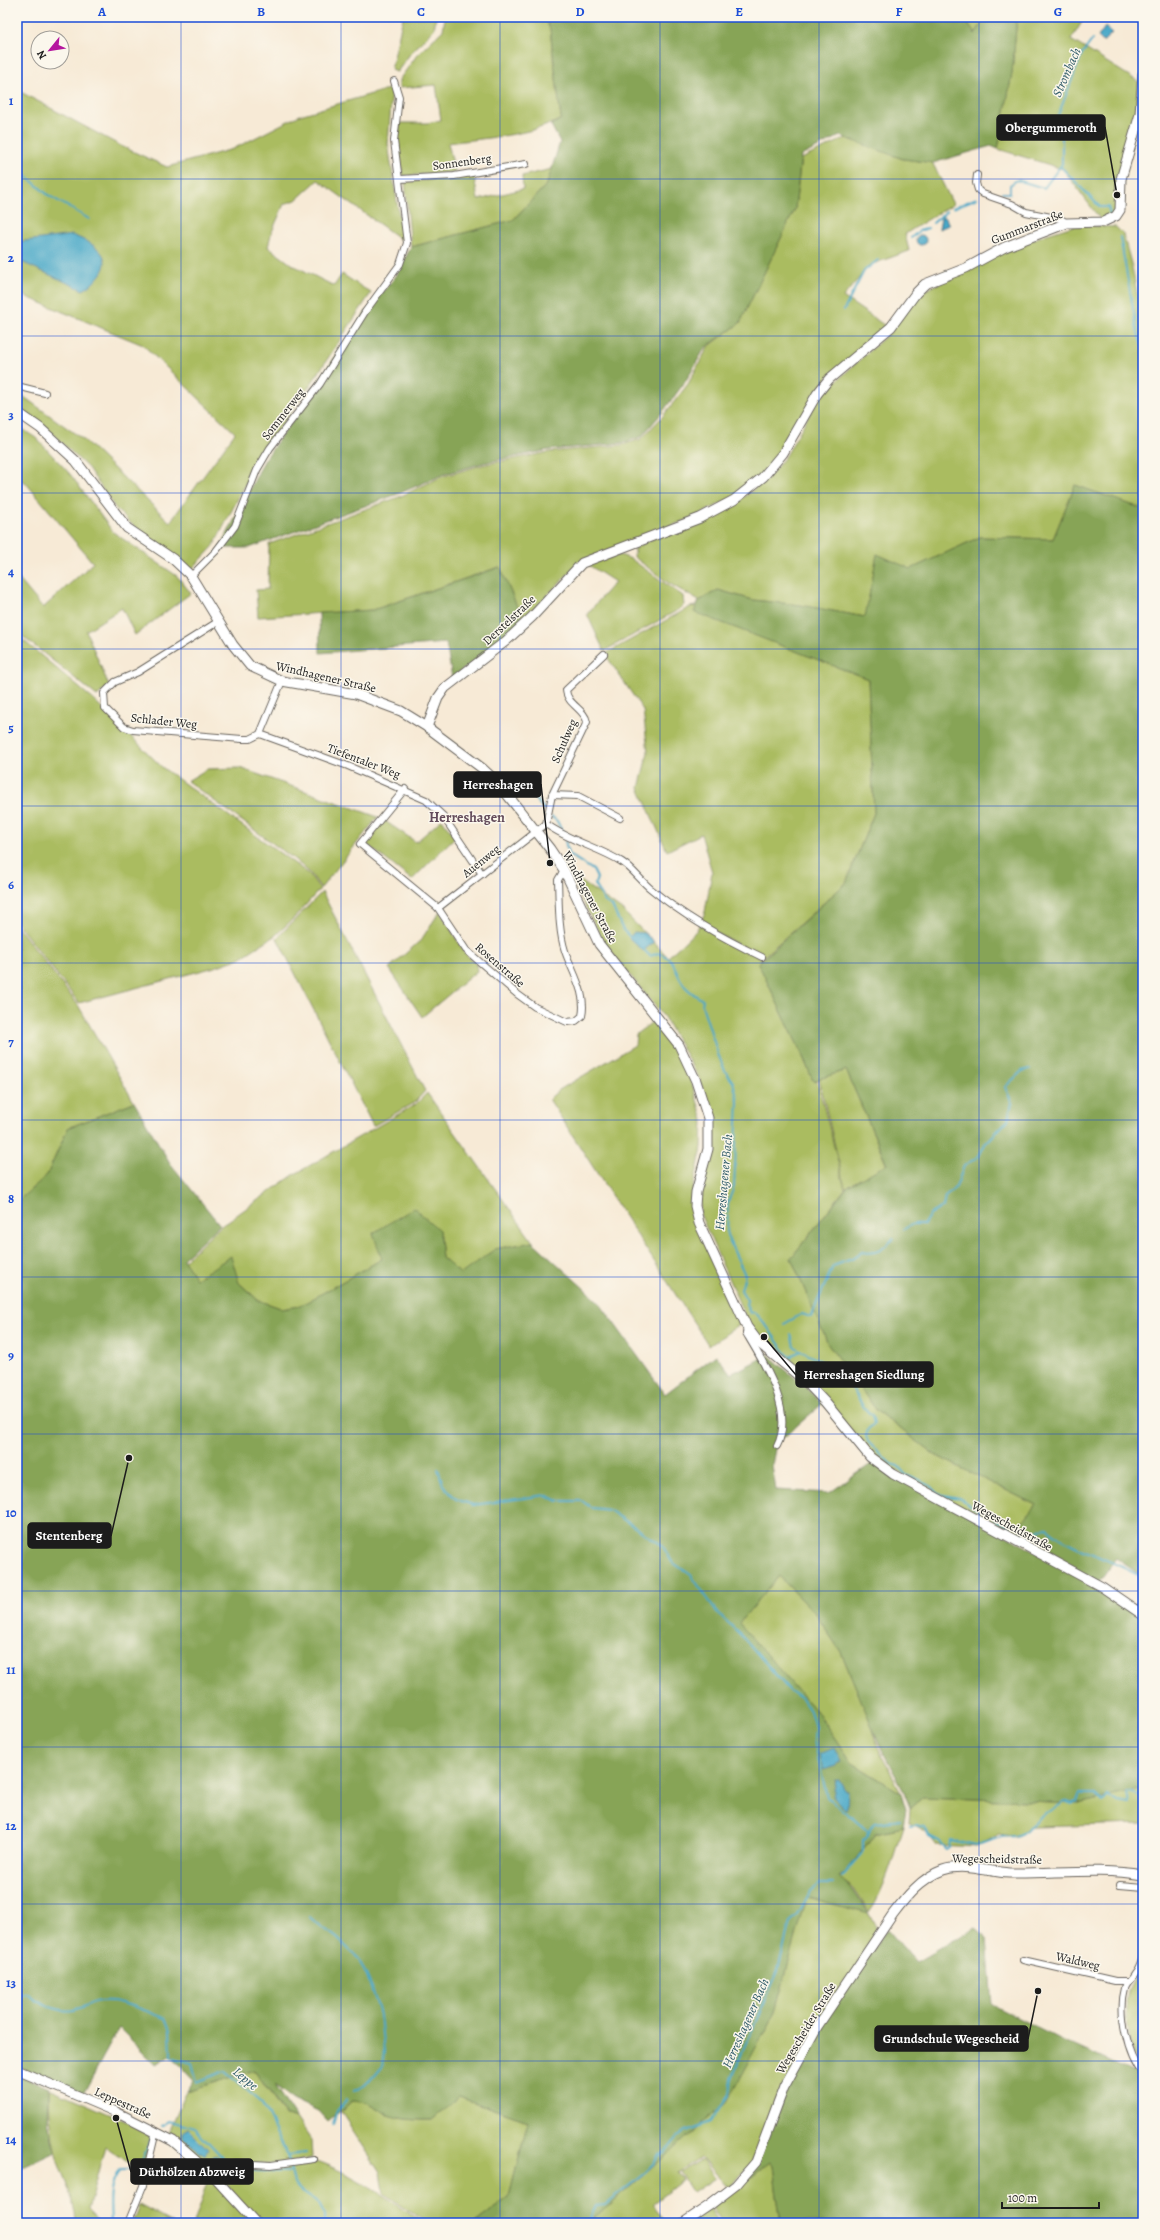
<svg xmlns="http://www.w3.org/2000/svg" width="1160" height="2240" font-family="Alegreya,serif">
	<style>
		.green { fill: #aabc60; stroke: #636c3e }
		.forest { fill: #87a456; stroke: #526039 }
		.water { fill: #47a7c7; stroke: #326272 }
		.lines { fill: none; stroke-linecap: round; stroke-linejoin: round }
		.stream { stroke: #47a7c7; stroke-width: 2 }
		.street-casing { stroke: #69645d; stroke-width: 8 }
		.secondary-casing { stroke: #69645d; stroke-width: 11 }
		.street { stroke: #fff; stroke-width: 6 }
		.secondary { stroke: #fff; stroke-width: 9 }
		.grid { fill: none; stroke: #1d4ed8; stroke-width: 1; stroke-opacity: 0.55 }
		.labels { text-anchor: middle; stroke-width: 3; stroke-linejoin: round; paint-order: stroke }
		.street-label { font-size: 12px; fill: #1c1c1c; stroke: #fbf7ec }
		.water-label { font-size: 13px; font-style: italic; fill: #2f5b69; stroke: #fbf7ec }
		.quarter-label { font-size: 14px; font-weight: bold; fill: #644c5b; stroke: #fbf7ec }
		.leader { fill: none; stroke: #1c1c1c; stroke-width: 1.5 }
		.callout-dot { fill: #1c1c1c; stroke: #fbf7ec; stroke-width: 1.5 }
		.callout { fill: #1c1c1c; stroke: #1c1c1c; stroke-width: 1.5 }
		.callout-label { font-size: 13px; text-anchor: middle; font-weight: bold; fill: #fff }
		.neatline { fill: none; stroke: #1d4ed8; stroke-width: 1.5 }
		.grid-label { font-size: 13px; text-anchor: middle; font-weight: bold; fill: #1d4ed8 }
	</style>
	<rect width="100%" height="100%" fill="#fbf7ec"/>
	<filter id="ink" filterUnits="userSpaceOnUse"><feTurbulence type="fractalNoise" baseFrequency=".025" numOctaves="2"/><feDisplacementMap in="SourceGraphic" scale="8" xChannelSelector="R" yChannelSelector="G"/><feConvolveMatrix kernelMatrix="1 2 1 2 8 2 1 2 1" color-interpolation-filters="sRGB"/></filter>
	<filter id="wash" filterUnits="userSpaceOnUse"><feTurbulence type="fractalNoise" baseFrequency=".012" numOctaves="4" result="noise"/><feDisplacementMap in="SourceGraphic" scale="16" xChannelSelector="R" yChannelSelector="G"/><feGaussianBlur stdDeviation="0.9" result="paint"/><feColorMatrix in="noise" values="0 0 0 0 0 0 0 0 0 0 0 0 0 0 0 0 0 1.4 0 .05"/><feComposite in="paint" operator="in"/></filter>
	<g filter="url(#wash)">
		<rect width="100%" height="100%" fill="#f7ead6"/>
		<!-- green -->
		<g class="green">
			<path d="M403,17H436L434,29L410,54L397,72L391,70Z"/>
			<path d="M445,17H544L550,28L561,119C530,136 483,138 448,143L455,172L403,176L398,140L400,123H427L441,120L436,85L399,88V80L417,55L443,30Z"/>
			<path d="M963,17H986L975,34Z"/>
			<path d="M1017,17H1085L1071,40L1139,82L1135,120L1117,208L1111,216L1100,219L1063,169L998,149L1012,73Z"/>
			<path d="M392,88L388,144L403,241L318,180L296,200L284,204L271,234L268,247L291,264L334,286L342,274L371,293L311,384L262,452L213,547L191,570L129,522L116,509L88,468L41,423L17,408V392L84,440L170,522L235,433L143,345L17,293V90L121,146L167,167L233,149L300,115Z"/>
			<path d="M848,137L903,159L932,162L953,204L905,234L909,251L870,265L843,297L887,327L827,378L777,457L759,477L733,497L699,515L581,561L523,620L499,567L373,610L258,617L256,590L268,589L269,544L399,497L441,477L482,465L550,452L622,445L641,439L663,416L688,384L708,347L740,323L795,209L801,159Z"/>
			<path d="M552,169L547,184L513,220L411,247L405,182L474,176L478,200L523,189L522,176Z"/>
			<path d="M1076,225L1116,227L1123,234L1132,267L1143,324V509L1075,485L1053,539L980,537L911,569L865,617L800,605L753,600L718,590L699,601L667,582L634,557L635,548L650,540L734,505L768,478L787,454L819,397L888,334L920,293L987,259L1044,235Z"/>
			<path d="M1138,269H1143V303Z"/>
			<path d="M17,426L36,438L70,474L113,532L177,576L191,593L135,635L122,608L86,631L109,686L97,696L17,632V577L43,608L93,563L25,482L17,479Z"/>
			<path d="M620,555L631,559L683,596L684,605L680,609L604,651L587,614L615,582L587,564Z"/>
			<path d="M696,606L695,612L868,679L874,813L846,883L763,957L700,924L705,912L712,872L701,834L667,851L639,788L648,752L643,710L605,654L690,607Z"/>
			<path d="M17,635L95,701L163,768L309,874L320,889L296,916L276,935L240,958L215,967L79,1003L17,923Z"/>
			<path d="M240,768L378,817L321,888L310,873L294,859L187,781L207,769Z"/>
			<path d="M382,819L416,842L442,819L455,837L412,880L365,843Z"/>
			<path d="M569,873L622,910L668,957L697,930L699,925L762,958L758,963L801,1052L813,1081L817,1080L845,1189L791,1258L829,1346L877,1411L935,1455L1036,1505L1011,1535L876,1460L748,1323L700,1214V1186L710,1149L713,1119L699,1078L664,1017L604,943Z"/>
			<path d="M322,892L425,1091L415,1102L373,1126L277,938Z"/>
			<path d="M440,911L464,952L476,964L477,971L422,1017L389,968L421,940Z"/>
			<path d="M17,926L78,1005L134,1102L68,1128L47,1175L17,1202Z"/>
			<path d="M655,1020L674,1047L691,1080L703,1120L702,1147L693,1189L697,1227L740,1324L709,1346L549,1099L559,1090L635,1045L636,1034Z"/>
			<path d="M846,1070L887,1165L845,1188L819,1079Z"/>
			<path d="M427,1093L533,1242L495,1249L461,1275L442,1258L439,1230L382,1259L300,1306L283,1309L258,1300L239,1283L196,1279L184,1261L221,1226L295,1174L416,1104Z"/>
			<path d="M779,1576L814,1612L841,1652L871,1723L878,1747L901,1793L851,1762L819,1715L738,1623Z"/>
			<path d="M1143,1788V1824L1034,1827L1016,1837L999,1834L978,1847L937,1845C929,1834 922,1826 909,1823L910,1808L923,1797L1079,1803Z"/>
			<path d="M903,1827C894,1853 885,1891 869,1912L854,1889L839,1878L847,1872L875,1833Z"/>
			<path d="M807,1896L869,1914L879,1934L754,2161L729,2188L701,2157L677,2173L683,2180L652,2204L665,2223H589L726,2102L775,2012Z"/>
			<path d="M1143,1965V2064L1139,2067C1128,2049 1121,2006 1130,1986C1133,1979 1139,1972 1143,1965Z"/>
			<path d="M254,2070L285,2116L296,2118L311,2140L312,2158L282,2164H228L212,2169L169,2132L187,2091Z"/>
			<path d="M49,2088L153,2133L143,2173L105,2146L88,2209L102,2223H77C76,2200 63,2180 57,2158C51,2135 49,2112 49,2088Z"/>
			<path d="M459,2097L528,2121L509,2197L475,2223H428L383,2193L380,2172L341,2112L352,2101C372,2102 373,2109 389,2115C403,2120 417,2120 432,2120Z"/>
			<path d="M702,2159L715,2178L693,2193L680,2173Z"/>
			<path d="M313,2160C353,2173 389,2199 424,2223H261L216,2173L229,2166H282Z"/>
			<path d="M770,2162L773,2166L780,2216L782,2223H721L712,2206L741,2180L746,2182Z"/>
			<path d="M209,2176L252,2223H193Z"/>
			<path d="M139,2205L173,2223H132Z"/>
			<path d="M710,2207L718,2223H685Z"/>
		</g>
		<!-- forest -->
		<g class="forest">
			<path d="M544,17H963L975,34L986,17H1017L1012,73L998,149L991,146L933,163L903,159L840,136L801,156L795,209L740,323L705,348L685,382L661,414L641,437L622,443L549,450L483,463L442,475L398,494L249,548H220L264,461L365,313L396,276L411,247L513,220L547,184L560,142L551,125L561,119L550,29Z"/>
			<path d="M1075,485L1143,509V1577L1116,1558L1098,1583L1011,1535L1036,1505L935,1455L877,1411L829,1346L791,1258L848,1186L887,1164L846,1070L813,1081L801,1052L758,963L846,883L874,813L868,679L694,612L699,601L718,590L753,600L800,605L865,617L877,554L911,569L980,537L1053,539Z"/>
			<path d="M500,567L523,620L494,646L452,678L446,643L320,653L319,613L373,610Z"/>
			<path d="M134,1102L170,1163L220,1225L183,1259L196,1279L231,1256L239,1283L258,1300L283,1309L300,1306L382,1259L373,1233L414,1208L439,1230L442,1258L461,1274L495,1249L533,1242L598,1301L665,1394L716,1355L731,1374L764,1357L758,1346L802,1384L822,1404L776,1444L772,1465L776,1490L829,1493L874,1462L1075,1574L1143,1618V1788L1079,1803L923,1797L910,1808L904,1792L880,1746L841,1652L814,1612L779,1576L739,1623L819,1715L851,1762L901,1793L906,1809L903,1827L875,1833L846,1872L839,1877L853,1890L869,1914L807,1897L775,2012L726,2103L589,2223H475L509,2197L528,2121L459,2097L432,2120C417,2120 403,2120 389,2115C373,2109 372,2102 352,2101L328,2122L318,2111L293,2099L274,2085L296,2118L286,2116L254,2070L187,2091L194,2080L171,2055L156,2065L119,2028L83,2094L17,2066V1202L47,1175L68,1128Z"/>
			<path d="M975,1928L987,1938L992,2005L1068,2043L1132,2072L1143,2064V2223H782L780,2216L773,2166L770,2162L745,2182L741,2180L756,2162L785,2087L819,2028L887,1929L916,1962Z"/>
			<path d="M17,2074L49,2088L48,2122L55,2152L17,2170Z"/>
		</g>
		<!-- water -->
		<g class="water">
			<path d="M1105,27L1112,33L1103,42L1098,37Z"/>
			<path d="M943,217L946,218L949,225L939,229L941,218Z"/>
			<path d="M72,235C90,242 116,254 100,275C94,282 91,286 83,290L17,260V242Z"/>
			<circle cx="921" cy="240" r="5"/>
			<path d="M634,932L644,933L653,940V943L643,951L629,938Z"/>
			<path d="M834,1748L841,1762L834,1767L823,1770L820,1754Z"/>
			<path d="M836,1779H839L845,1790L848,1791L847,1808L845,1809L833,1797Z"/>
			<path d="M188,2129L208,2149L205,2155L182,2138V2133Z"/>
			<circle cx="215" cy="2160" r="4.5"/>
		</g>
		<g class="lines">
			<!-- stream -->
			<g class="stream">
				<path d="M1101,22L1105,17"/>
				<path d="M1061,167L1100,207H1108L1110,215"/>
				<path d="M17,168L48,195L89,219"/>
				<path d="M1002,193H1010V185L1017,180L1044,188L1062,164V137L1066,117L1057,118L1082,54L1093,39"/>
				<path d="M953,208L977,198"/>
				<path d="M933,223L947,211"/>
				<path d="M1120,237L1137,330L1143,349"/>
				<path d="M911,238L919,231L928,228"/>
				<path d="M844,310L864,271L878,260"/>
				<path d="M522,785L545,810"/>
				<path d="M552,817L557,821L562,831"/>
				<path d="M565,840L568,854L593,870L597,878L595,884L605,902L612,906L623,930L630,937"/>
				<path d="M644,950L650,956L658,953C676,958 674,970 682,982C686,990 696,996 703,1000L702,1005L718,1054L725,1071L733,1082L738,1101L734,1187L728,1202L727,1236L745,1275L741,1290L747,1300L746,1305L750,1313L754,1312C770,1325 776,1345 791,1358L792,1355L801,1351C815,1359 831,1362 835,1378C857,1381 856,1405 872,1415L874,1424L868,1429L866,1436L868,1442L891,1464L898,1466L906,1475L929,1485L938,1494L960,1498L979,1511H986L997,1521L1011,1527"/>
				<path d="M904,1229L913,1224H924L930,1214L943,1207L945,1196L956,1187L964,1166L979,1156L985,1144L1008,1120L1012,1103L1005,1087L1022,1071L1030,1069"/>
				<path d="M784,1324L802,1314L811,1317L833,1266L852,1259L862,1252C877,1255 883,1249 893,1239"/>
				<path d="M791,1334L794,1346L801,1351"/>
				<path d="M438,1469L443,1485L456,1499L473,1505L546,1495L558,1501H582L592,1508L609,1510L662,1545L672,1562L691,1575L717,1612L744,1638L789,1690L802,1699L810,1711L815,1727L814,1740L827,1797L869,1832"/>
				<path d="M1018,1532L1030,1535L1040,1529L1047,1528C1074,1551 1112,1559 1143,1578"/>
				<path d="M910,1826L917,1825L925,1827L929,1836L939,1841L947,1849L950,1847L951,1840L977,1846L1001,1837L1016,1836L1028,1831L1042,1815L1065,1801L1072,1804L1077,1802L1080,1794H1095L1103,1801L1108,1795L1118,1802L1129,1804L1127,1791L1133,1792L1141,1798L1143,1786"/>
				<path d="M842,1877L863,1853V1841L875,1823L900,1820"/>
				<path d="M309,1917L337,1938L359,1959L372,1988L380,2015L384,2052L382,2066L366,2085L355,2091"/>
				<path d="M17,1996L27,1994C37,2003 60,2013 73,2010C88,2007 92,1999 112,2001C127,2002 150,2013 165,2018L170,2031L171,2057L192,2063L197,2082L224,2071L261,2102L287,2155L294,2184L302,2192L317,2202L324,2216V2223"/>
				<path d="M333,2124L337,2111L347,2099"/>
				<path d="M162,2126L169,2121L195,2128L225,2160"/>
				<path d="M287,2155L306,2153"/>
				<path d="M229,2167L232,2169L238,2166L256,2171L290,2172"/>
				<path d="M111,2223C110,2206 108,2183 120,2170H128L143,2159L152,2135"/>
				<path d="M588,2223L596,2206L605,2205L645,2173L654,2164L658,2156L665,2153L677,2138L686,2131L711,2122L729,2095L731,2078L778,1971L790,1922L797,1916L810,1892L820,1884H833"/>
			</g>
		</g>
	</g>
	<g filter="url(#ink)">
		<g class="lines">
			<defs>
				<g id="street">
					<path d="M977,175L976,183L978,190L983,194L1012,204L1026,212L1061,219L1067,223"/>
					<path d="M400,179L454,176L526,164"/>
					<path d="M17,386L45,393"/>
					<path d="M191,576L216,551L235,526L257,470L270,448L320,384L365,312L400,264L407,243L394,141L399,97L394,81"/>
					<path d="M219,621L138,672L115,682L104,693L105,708L124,727L133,730L242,739H250L260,734"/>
					<path d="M282,681L260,734L348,766L426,800L443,816L482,874"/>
					<path d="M405,789L360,844L438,908L466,950L517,994L535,1007L567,1022L576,1021L582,1016C587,993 572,972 565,951C558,929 559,902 558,880L564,870"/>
					<path d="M552,795L578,796L620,818"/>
					<path d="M546,824C569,841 598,847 622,862C633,869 641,881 651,889C685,917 722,938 762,957"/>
					<path d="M438,908L546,824L552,795L587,722C585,709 567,705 566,690L604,654"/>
					<path d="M747,1329L746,1333C764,1363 795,1411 777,1446"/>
					<path d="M1120,1885L1143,1887"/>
					<path d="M1143,1956C1141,1962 1139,1969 1135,1973C1132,1979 1126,1982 1125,1988C1118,2013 1127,2055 1143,2074"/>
					<path d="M1023,1960L1115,1981H1128"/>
					<path d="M211,2174L235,2163L271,2165L314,2159"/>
					<path d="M128,2223L143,2186L156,2131"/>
				</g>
				<g id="secondary">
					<path d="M17,412L40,428L76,461L127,528L173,559L191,576L233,645L250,666L282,681L356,694L401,711L427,727L483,769L498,783L550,849L564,870L599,944L679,1045L696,1081L708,1118V1149L696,1192L695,1206L699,1223L747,1327L759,1343L805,1381L825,1402L870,1457L893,1474L1102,1587L1143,1615"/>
					<path d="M427,727L438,698L445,688L506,641L532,617L582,563L700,518L734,500L763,477L783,453L817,394L829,379L891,327L916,293L925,284L966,268L1005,247L1067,223L1103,222L1116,216L1120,210L1121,179L1140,114L1143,74"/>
					<path d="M17,2070L116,2112L173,2141L211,2174L256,2223"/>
					<path d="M683,2223L710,2205L736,2185L756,2162L784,2087L817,2027L893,1914C906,1897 921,1878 943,1870C964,1863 988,1872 1009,1873C1054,1874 1098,1867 1143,1875"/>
				</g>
			</defs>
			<!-- street casing -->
			<use href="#street" class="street-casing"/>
			<!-- secondary casing -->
			<use href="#secondary" class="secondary-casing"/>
			<!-- street -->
			<use href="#street" class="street"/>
			<!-- secondary -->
			<use href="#secondary" class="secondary"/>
		</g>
	</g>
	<!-- grid -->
	<path class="grid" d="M181,17V2223M341,17V2223M500,17V2223M660,17V2223M819,17V2223M979,17V2223M17,179H1143M17,336H1143M17,493H1143M17,649H1143M17,806H1143M17,963H1143M17,1120H1143M17,1277H1143M17,1434H1143M17,1591H1143M17,1747H1143M17,1904H1143M17,2061H1143"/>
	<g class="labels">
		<!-- street labels -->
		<g class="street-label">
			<text transform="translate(462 162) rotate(-8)" y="4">Sonnenberg</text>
			<text transform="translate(1027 227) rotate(-21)" y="4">Gummarstraße</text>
			<text transform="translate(283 414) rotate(-52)" y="4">Sommerweg</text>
			<text transform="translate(509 620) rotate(-43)" y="4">Derstelstraße</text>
			<text transform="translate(326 677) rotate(13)" y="4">Windhagener Straße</text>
			<text transform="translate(164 721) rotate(6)" y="4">Schlader Weg</text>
			<text transform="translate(564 741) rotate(-66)" y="4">Schulweg</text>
			<text transform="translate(364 761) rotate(21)" y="4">Tiefentaler Weg</text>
			<text transform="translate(481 861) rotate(-39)" y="4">Auenweg</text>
			<text transform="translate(590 897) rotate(62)" y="4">Windhagener Straße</text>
			<text transform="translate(500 965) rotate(41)" y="4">Rosenstraße</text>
			<text transform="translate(1012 1526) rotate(29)" y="4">Wegescheidstraße</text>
			<text transform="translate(997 1859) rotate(1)" y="4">Wegescheidstraße</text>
			<text transform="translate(1078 1961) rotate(13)" y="4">Waldweg</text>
			<text transform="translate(806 2028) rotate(-59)" y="4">Wegescheider Straße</text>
			<text transform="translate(123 2103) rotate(24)" y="4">Leppestraße</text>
		</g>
		<!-- water labels -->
		<g class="water-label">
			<text transform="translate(1066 72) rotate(-66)" y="5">Strombach</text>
			<text transform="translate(723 1182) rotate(-85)" y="5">Herreshagener Bach</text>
			<text transform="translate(745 2023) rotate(-66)" y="5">Herreshagener Bach</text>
			<text transform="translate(246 2078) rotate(40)" y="5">Leppe</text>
		</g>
		<!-- quarter labels -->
		<g class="quarter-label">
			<text x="467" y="822">Herreshagen</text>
		</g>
	</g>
	<!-- callouts -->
	<path class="leader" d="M1117 195L1105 127M550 863L541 784M764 1337L796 1375M129 1458L111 1536M1038 1991L1028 2039M116 2118L131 2172"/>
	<g class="callout-dot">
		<circle cx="1117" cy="195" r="4"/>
		<circle cx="550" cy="863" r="4"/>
		<circle cx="764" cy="1337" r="4"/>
		<circle cx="129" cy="1458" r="4"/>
		<circle cx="1038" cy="1991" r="4"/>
		<circle cx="116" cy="2118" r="4"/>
	</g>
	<g class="callout">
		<rect x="997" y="115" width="108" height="25" rx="4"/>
		<rect x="454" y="772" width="87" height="25" rx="4"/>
		<rect x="796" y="1362" width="137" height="25" rx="4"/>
		<rect x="28" y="1523" width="83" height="25" rx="4"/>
		<rect x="875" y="2026" width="153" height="25" rx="4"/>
		<rect x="131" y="2159" width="122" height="25" rx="4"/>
	</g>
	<g class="callout-label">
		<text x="1051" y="132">Obergummeroth</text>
		<text x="498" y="789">Herreshagen</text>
		<text x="864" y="1379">Herreshagen Siedlung</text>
		<text x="69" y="1540">Stentenberg</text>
		<text x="951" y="2043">Grundschule Wegescheid</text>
		<text x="192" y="2176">Dürhölzen Abzweig</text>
	</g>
	<!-- margin -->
	<rect width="1160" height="2240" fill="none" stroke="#fbf7ec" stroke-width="44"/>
	<!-- north arrow -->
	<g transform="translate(50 50) rotate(240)"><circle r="19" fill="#fbf7ec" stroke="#a29f99"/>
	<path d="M0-3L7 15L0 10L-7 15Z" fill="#b5179e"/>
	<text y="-6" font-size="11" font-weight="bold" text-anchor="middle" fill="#1c1c1c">N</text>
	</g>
	<!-- scale -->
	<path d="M1002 2202v6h97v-6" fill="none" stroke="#1c1c1c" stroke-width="2"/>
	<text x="1008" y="2202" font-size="12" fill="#1c1c1c" stroke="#fbf7ec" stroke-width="3" paint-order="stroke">100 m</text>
	<rect x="22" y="22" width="1116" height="2196" class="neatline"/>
	<g class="grid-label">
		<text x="102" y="16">A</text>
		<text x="261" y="16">B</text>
		<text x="421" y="16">C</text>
		<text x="580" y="16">D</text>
		<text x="739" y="16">E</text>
		<text x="899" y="16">F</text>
		<text x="1058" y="16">G</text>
		<text x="11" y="105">1</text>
		<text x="11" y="262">2</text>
		<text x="11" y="419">3</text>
		<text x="11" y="576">4</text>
		<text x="11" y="732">5</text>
		<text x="11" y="889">6</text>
		<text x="11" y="1046">7</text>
		<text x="11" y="1203">8</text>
		<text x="11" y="1360">9</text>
		<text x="11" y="1517">10</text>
		<text x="11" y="1674">11</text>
		<text x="11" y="1830">12</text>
		<text x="11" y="1987">13</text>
		<text x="11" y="2144">14</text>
	</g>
</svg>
